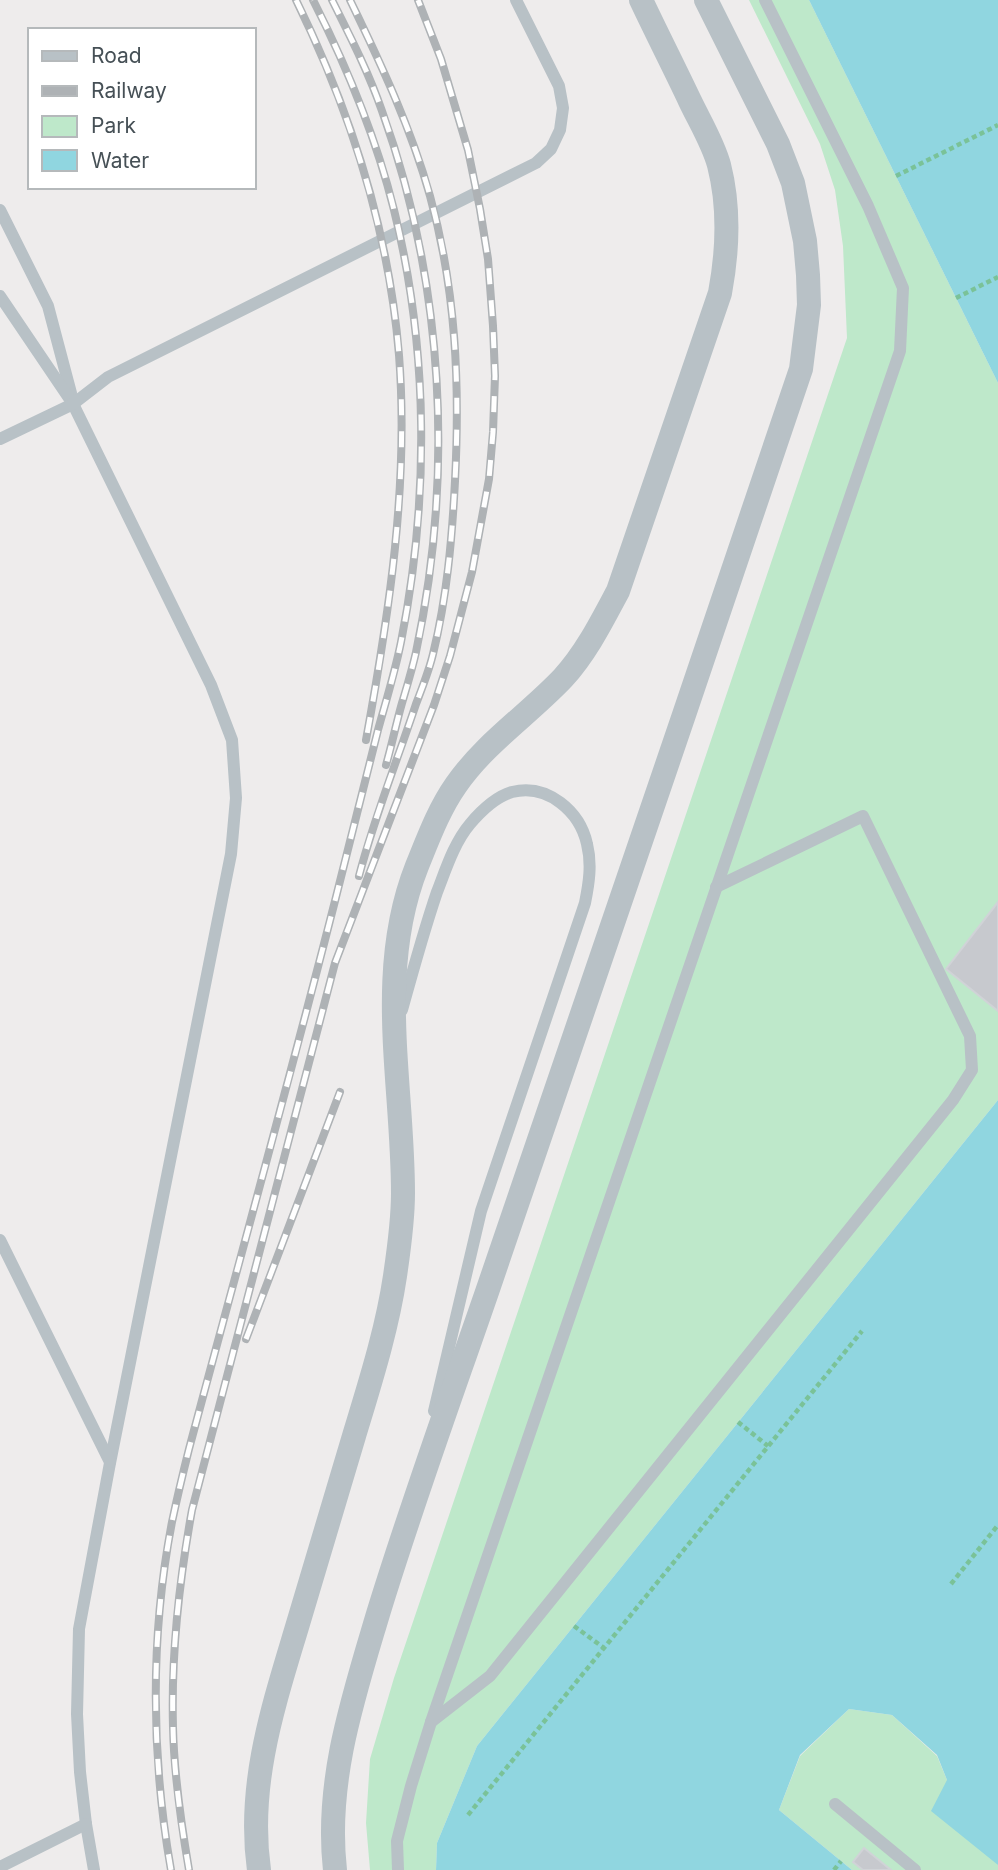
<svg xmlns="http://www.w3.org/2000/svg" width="998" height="1870" font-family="Inter,sans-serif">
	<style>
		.green { fill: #bee8ca }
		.water { fill: #90d6e0 }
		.building { fill: #c7c9ce; stroke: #d0d3d7; stroke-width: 2 }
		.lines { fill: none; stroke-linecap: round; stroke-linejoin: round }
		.path { stroke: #7ac298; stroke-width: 4.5; stroke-dasharray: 5 3.5; stroke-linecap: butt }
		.lane { stroke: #b8c1c6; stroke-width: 12 }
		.street { stroke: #b8c1c6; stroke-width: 24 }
		.rail-casing { stroke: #aeb2b5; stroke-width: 8 }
		.rail { stroke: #fff; stroke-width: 5; stroke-dasharray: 16; stroke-linecap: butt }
	</style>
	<rect width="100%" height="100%" fill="#eeecec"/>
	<!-- green -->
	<g class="green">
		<path d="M749,0H809L998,383V1100L477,1746L437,1843L436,1870H370L366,1823L370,1759L394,1678L847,338L843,246L835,190L820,144Z"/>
		<path d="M849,1709L892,1715L937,1756L947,1780L998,1865V1870H852L779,1810L800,1756Z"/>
	</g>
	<!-- water -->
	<g class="water">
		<path d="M809,0H998V383Z"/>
		<path d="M998,1100V1865L931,1811L947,1780L937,1755L892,1715L849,1709L800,1755L779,1810L852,1870H436L437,1843L477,1746Z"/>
	</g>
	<!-- building -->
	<g class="building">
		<path d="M998,902V1011L946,969Z"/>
		<path d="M864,1848L891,1870H863L853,1862Z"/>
	</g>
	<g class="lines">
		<!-- path -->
		<g class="path">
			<path d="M896,176L998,125"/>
			<path d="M956,298L998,277"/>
			<path d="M738,1422L768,1446"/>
			<path d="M951,1584L998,1525"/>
			<path d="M574,1626L604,1648"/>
			<path d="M468,1815L862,1331"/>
			<path d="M834,1870L841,1861"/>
		</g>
		<!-- lane -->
		<g class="lane">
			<path d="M0,210L48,306L71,393"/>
			<path d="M0,296L73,404L211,685L232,740L236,798L231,854L110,1463L79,1629L77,1714L80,1772L86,1824L94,1870"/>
			<path d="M0,439L73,404L108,377L536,163L551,149L560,130L563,108L559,86L516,0"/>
			<path d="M402,1010C413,970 424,930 437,892C446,869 454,843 470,824C481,811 495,797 512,792C548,783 580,812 587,844C592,864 589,883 585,903L481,1211L434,1411"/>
			<path d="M0,1240L110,1462"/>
			<path d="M431,1722L490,1676L953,1100L972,1070L970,1036L863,816L716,887"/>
			<path d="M835,1804L915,1870"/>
			<path d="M0,1867L86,1824"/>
			<path d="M398,1870L397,1841L411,1786L431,1722L900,351L903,288L868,206L765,0"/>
		</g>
		<!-- street -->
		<g class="street">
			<path d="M259,1870C247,1785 273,1707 297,1627C316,1563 335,1499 354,1436C370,1383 387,1330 395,1276C399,1249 403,1220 403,1193C403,1083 375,972 417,866C428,839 439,809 456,785C485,743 528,715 563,678C586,653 602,621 618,591L720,293C728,250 730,208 719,165C713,143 700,122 690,101C674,67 657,34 641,0"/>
			<path d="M335,1870C325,1782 353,1698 378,1614C411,1506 450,1399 487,1292C593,984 697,677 801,369L809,305L808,275L805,241L793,183L778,144L706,0"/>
		</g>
		<defs>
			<g id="rail">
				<path d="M296,0C350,110 389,232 399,355C409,484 389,614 366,740"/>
				<path d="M332,0C350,36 369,73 382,111C444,283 454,474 416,652C412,670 407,686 402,703C396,724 392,744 386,765"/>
				<path d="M350,0C381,64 411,128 430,196C456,290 460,384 455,481C452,539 447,597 433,654C429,671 422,688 416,704C397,761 374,818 359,876"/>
				<path d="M246,1339L340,1092"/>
				<path d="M171,1870C151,1756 150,1636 172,1522C177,1498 183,1473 189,1449C238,1265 289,1082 336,897C350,841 364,786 378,730C386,701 395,672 401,642C429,501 429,351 394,210C376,137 347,67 313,0"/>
				<path d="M189,1870C181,1823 174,1775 173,1727C171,1654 179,1582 192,1510L335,963L434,705L450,656L472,572L489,479L493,432L495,376L493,326L488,259L480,209L468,150L441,59L418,0"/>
			</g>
		</defs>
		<!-- rail casing -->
		<use href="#rail" class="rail-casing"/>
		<!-- rail -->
		<use href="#rail" class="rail"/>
	</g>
	<!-- legend -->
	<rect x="28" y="28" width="228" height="161" fill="#ffffff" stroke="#b5b9bb" stroke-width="2"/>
	<rect x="42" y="51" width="35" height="10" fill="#b8c1c6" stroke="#b5b9bb" stroke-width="2"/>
	<text x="91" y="63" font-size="21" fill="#465056">Road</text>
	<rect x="42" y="86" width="35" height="10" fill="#aeb2b5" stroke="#b5b9bb" stroke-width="2"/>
	<text x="91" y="98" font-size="21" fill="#465056">Railway</text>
	<rect x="42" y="116" width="35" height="21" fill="#bee8ca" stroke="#b5b9bb" stroke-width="2"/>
	<text x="91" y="133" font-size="21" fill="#465056">Park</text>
	<rect x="42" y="150" width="35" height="21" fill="#90d6e0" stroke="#b5b9bb" stroke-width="2"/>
	<text x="91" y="168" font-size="21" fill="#465056">Water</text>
</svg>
